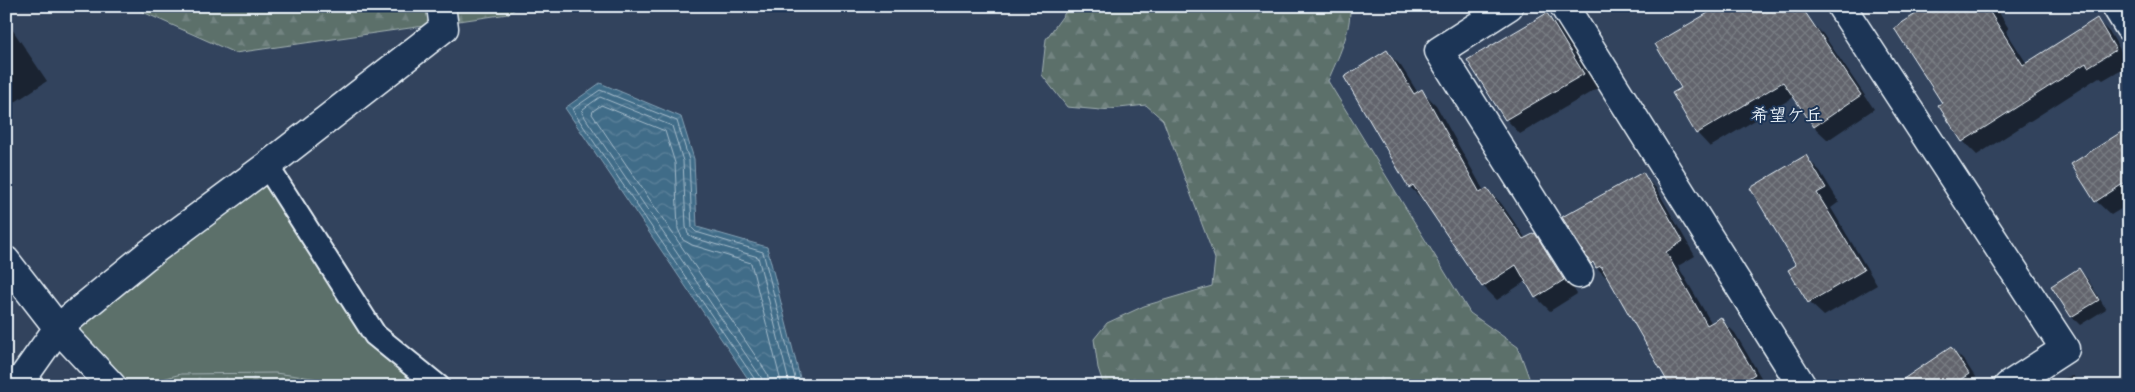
<svg xmlns="http://www.w3.org/2000/svg" width="2135" height="392" font-family="'Patrick Hand','Klee One',sans-serif">
	<style>
		.green { fill: #5b6f6b; stroke: #a2b0b2 }
		.forest { fill: url(#forest-firs); stroke: #a2b0b2 }
		.water { fill: url(#water-waves); stroke: #84a1b5 }
		.shadow { fill: #0007 }
		.lines { fill: none; stroke-linecap: round; stroke-linejoin: round }
		.shore { stroke: #a5bccb; stroke-width: 1 }
		.building { fill: url(#building-cross-hatch); stroke: #e8f1f8 }
		.service-casing { stroke: #e8f1f8; stroke-width: 26 }
		.minor-casing { stroke: #e8f1f8; stroke-width: 31 }
		.tertiary-casing { stroke: #e8f1f8; stroke-width: 31 }
		.service { stroke: #1d3557; stroke-width: 22 }
		.minor { stroke: #1d3557; stroke-width: 28 }
		.tertiary { stroke: #1d3557; stroke-width: 28 }
		.labels { text-anchor: middle; stroke-width: 4; stroke-linejoin: round; paint-order: stroke }
		.neighbourhood-label { font-size: 18px; font-weight: bold; fill: #e8f1f8; stroke: #1d3557 }
	</style>
	<defs>
		<pattern id="forest-firs" width="22" height="20" patternUnits="userSpaceOnUse" patternTransform="scale(1.25)"><rect width="22" height="20" fill="#5b6f6b"/><path d="M5 1l3.5 6h-7zM16 11l3.5 6h-7z" fill="#738481"/></pattern>
		<pattern id="water-waves" width="16" height="10" patternUnits="userSpaceOnUse" patternTransform="scale(1.25)"><rect width="16" height="10" fill="#416c88"/><path d="M0 5q4-4 8 0t8 0" fill="none" stroke="#5c819a"/></pattern>
		<pattern id="building-cross-hatch" width="8" height="8" patternUnits="userSpaceOnUse" patternTransform="scale(1.25)"><rect width="8" height="8" fill="#62646c"/><path d="M0 0l8 8M0 8l8-8" fill="none" stroke="#787b82"/></pattern>
	</defs>
	<rect width="100%" height="100%" fill="#32435d"/>
	<filter id="ink" filterUnits="userSpaceOnUse"><feTurbulence type="fractalNoise" baseFrequency=".02" numOctaves="2"/><feDisplacementMap in="SourceGraphic" scale="10" xChannelSelector="R" yChannelSelector="G"/><feConvolveMatrix kernelMatrix="1 2 1 2 8 2 1 2 1" color-interpolation-filters="sRGB"/></filter>
	<g filter="url(#ink)">
		<!-- green -->
		<path class="green" d="M267,166L375,335L438,386H112L58,328Z"/>
		<!-- forest -->
		<g class="forest">
			<path d="M134,6H519L508,14L235,53L136,9Z"/>
			<path d="M1070,6H1350C1351,33 1338,57 1328,81L1470,313L1518,347L1532,386H1104L1098,368L1094,339L1107,323L1144,306L1212,286L1215,259L1163,120L1146,105L1101,110L1067,107L1042,75L1046,39Z"/>
			<path d="M275,373L334,381L338,386H137L181,374Z"/>
		</g>
		<!-- water -->
		<path class="water" d="M600,83L681,117L694,159L697,227L767,247L802,386H753L565,108Z"/>
		<!-- shadow -->
		<g class="shadow">
			<path d="M1931,6H1995L2009,29L2006,31L2027,64L2097,20L2111,34L2129,65L2103,80L2099,77L1977,155L1963,141L1939,106L1944,103Z"/>
			<path d="M1546,14L1561,29L1598,88L1520,134L1506,119Z"/>
			<path d="M6,20L47,81L6,108Z"/>
			<path d="M1809,20L1823,34L1874,109L1828,140L1814,127L1794,97L1710,147L1697,133Z"/>
			<path d="M1387,52L1401,66L1418,93L1422,91L1436,105L1484,191L1487,189L1501,203L1526,239L1534,234L1548,248L1577,294L1550,311L1536,297L1526,281L1497,300L1483,286L1424,201L1410,187Z"/>
			<path d="M2129,128V204L2111,215L2096,201Z"/>
			<path d="M1806,157L1820,171L1839,202L1831,208L1877,285L1824,316L1809,302L1798,265Z"/>
			<path d="M1642,174L1656,188L1695,256L1678,266L1712,324L1721,319L1735,333L1766,386H1672L1611,282L1592,263Z"/>
			<path d="M2079,270L2087,278L2106,309L2080,325L2072,317L2053,286Z"/>
			<path d="M1951,348L1966,363L1981,386H1902Z"/>
			<path d="M2073,376L2083,386H2045L2044,383Z"/>
		</g>
		<g class="lines">
			<!-- shore -->
			<g class="shore">
				<path d="M757,386L756,381L573,111L574,108L600,90L677,121L689,160L692,228L696,232L763,252L797,386"/>
				<path d="M763,386L761,377L582,113L583,109L600,97L672,126L683,161L686,227L688,234L694,238L758,257L790,386"/>
				<path d="M770,386L767,373L592,114L593,111L601,105L665,131L675,163L678,229L683,240L692,245L751,263L782,386"/>
			</g>
		</g>
		<!-- building -->
		<g class="building">
			<path d="M1720,6H1801L1861,95L1814,127L1783,82L1696,134L1672,93L1681,88L1655,44Z"/>
			<path d="M1928,6H1986L2023,65L2097,18L2116,50L2088,67L2086,63L1962,142L1938,105L1942,103L1894,28Z"/>
			<path d="M1547,13L1584,74L1505,120L1467,60Z"/>
			<path d="M1387,50L1414,94L1422,89L1480,193L1487,188L1523,239L1535,233L1564,280L1535,298L1516,265L1482,287L1413,185L1409,188L1344,77Z"/>
			<path d="M2129,127V180L2095,202L2071,164Z"/>
			<path d="M1806,155L1826,188L1817,193L1864,270L1808,303L1788,270L1796,265L1750,188Z"/>
			<path d="M1643,172L1683,241L1666,252L1707,325L1721,317L1755,374L1735,386H1670L1601,266L1596,268L1593,262L1591,264L1562,217Z"/>
			<path d="M2079,268L2099,300L2071,317L2051,286Z"/>
			<path d="M1951,347L1969,374L1951,386H1893Z"/>
		</g>
		<g class="lines">
			<defs>
				<path id="service" d="M267,166L375,335L438,386"/>
				<g id="minor">
					<path d="M1509,6L1439,51L1579,274"/>
					<path d="M1564,6L1802,386"/>
					<path d="M1841,6L2065,349L2008,386"/>
					<path d="M2116,6L2129,27"/>
					<path d="M112,386L58,328L146,256L267,166L444,28L441,6"/>
				</g>
				<path id="tertiary" d="M6,261L58,328L17,386"/>
			</defs>
			<!-- service casing -->
			<use href="#service" class="service-casing"/>
			<!-- minor casing -->
			<use href="#minor" class="minor-casing"/>
			<!-- tertiary casing -->
			<use href="#tertiary" class="tertiary-casing"/>
			<!-- service -->
			<use href="#service" class="service"/>
			<!-- minor -->
			<use href="#minor" class="minor"/>
			<!-- tertiary -->
			<use href="#tertiary" class="tertiary"/>
		</g>
	</g>
	<g class="labels">
		<!-- neighbourhood labels -->
		<g class="neighbourhood-label">
			<text x="1787" y="121">希望ケ丘</text>
		</g>
	</g>
	<!-- margin -->
	<rect width="2135" height="392" fill="none" stroke="#1d3557" stroke-width="25"/>
	<rect x="12" y="12" width="2110" height="367" fill="none" stroke="#e8f1f8" stroke-width="2" filter="url(#ink)"/>
</svg>
